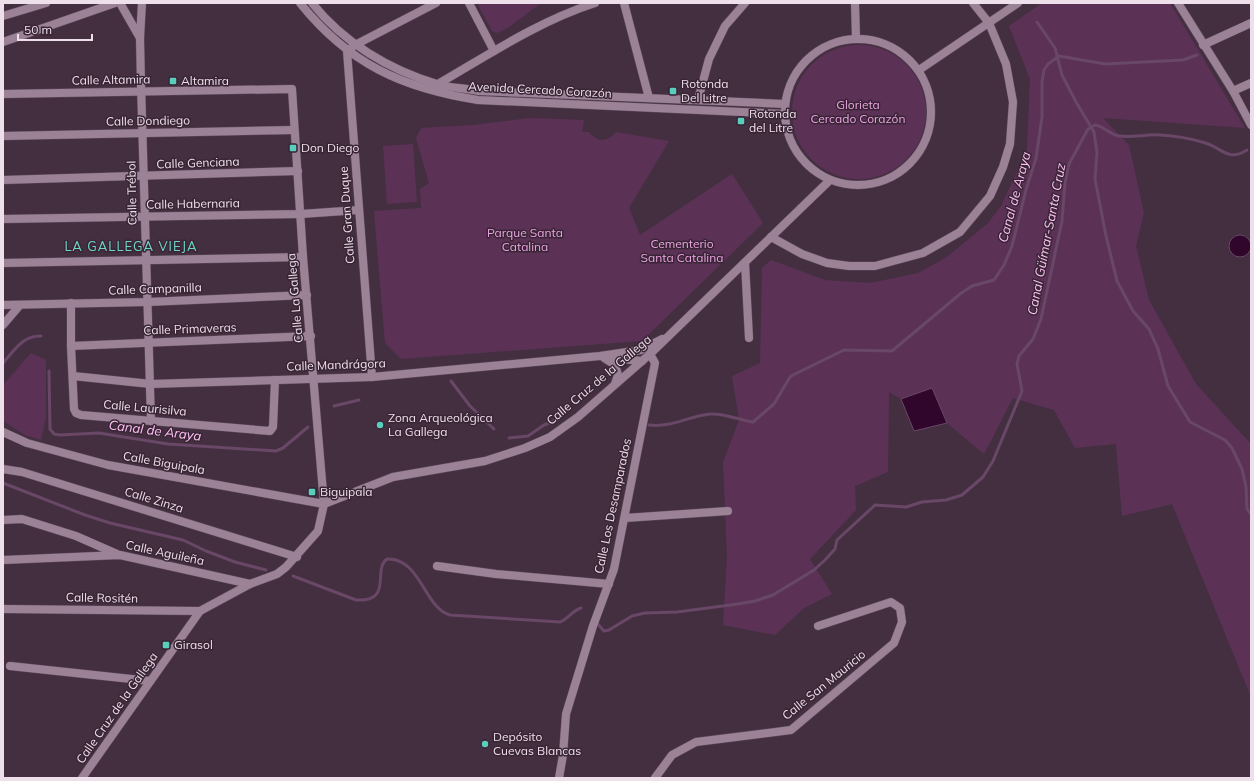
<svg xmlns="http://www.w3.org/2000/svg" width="1254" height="781" font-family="Mulish,sans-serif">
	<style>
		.green { fill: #5b3256 }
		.water { fill: #30062d; stroke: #694766 }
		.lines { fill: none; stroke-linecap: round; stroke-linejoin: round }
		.stream { stroke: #694766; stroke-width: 3 }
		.street-casing { stroke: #5d4b5a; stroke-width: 9 }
		.street { stroke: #9b8296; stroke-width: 8 }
		.poi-dot { fill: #5acebc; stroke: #392536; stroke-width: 1.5 }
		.labels { text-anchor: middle; stroke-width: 3; stroke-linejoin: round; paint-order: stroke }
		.street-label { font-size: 12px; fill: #eee0eb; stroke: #392536 }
		.poi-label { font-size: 12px; fill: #eee0eb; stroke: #392536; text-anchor: start }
		.park-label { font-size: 12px; fill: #eca4e2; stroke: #392536 }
		.water-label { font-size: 13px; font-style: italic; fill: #fec2f4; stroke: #392536 }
		.neighbourhood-label { font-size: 13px; letter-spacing: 1px; fill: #6ed5c5; stroke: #392536 }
	</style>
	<rect width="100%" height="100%" fill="#442f41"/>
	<!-- green -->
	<g class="green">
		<path d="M477,3H541L509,27L497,33L492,31Z"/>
		<path d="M1042,3H1170L1245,128L1103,118L1129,145L1144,213L1136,246L1149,300L1196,384L1251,444V697L1172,504L1122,516L1116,444L1075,448L1054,410L1013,398L984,454L947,423L932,388L901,399L889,392L888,472L855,486L856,510L810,559L832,594L804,608L775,635L723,625L727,555L723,462L739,420L732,376L760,363L762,268L771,260L825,280L870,283L918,273L947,257L988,223L1001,206L1027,150L1030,79L1009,26Z"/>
		<circle cx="859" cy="112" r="67"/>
		<path d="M530,118L584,120L582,132H589C598,143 608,142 616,132L669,141L629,208L640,235L732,174L763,223L642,341L401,359L385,343L374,211L421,208L420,189L429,183L416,138L421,128L473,125Z"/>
		<path d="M413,144L417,202L387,204L383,146Z"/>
		<path d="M31,353L46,360V417L41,440L25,435L3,421V385Z"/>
	</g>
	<!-- water -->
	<g class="water">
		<circle cx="1240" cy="246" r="11"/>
		<path d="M932,388L947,423L914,431L901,399Z"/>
	</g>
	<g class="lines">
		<!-- stream -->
		<g class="stream">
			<path d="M1037,22L1055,48L1062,75L1076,102L1094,132L1097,153L1095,179L1106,236L1117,281L1133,311L1149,329L1158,349L1168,386L1190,422L1225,440L1232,448L1242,469L1246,487L1247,509L1251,514"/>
			<path d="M3,363C14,351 23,335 41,336"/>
			<path d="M49,371L50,429L54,434L60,435L99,433L168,444L276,451L283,448L308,427"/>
			<path d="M451,381L470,406L494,429"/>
			<path d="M334,406L359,400"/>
			<path d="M649,425C671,428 689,416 710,414C724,413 739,420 753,422L774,404L790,377L793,375L844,350L892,351L960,294L972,286L994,280L1004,265L1012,246L1026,190L1036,158L1042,117V82L1044,70L1048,64L1059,56L1105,64L1183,60L1197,55"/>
			<path d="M509,438L528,436L544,425L559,419"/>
			<path d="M3,483L85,515L110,523L183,540L206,551L235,562L266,570"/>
			<path d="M293,576L356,600C394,602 372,569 387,559C421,558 424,608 450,615L560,622C568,619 572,611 581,608"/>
			<path d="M597,623L604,631L609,630L632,616L645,613L677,612L738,604L755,601L773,595L814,570L825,560L835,549L837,540L875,505L906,507L922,502L946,500L962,495L983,477L993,461L1022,391L1017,364L1019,356L1033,339L1041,319L1062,221L1065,183L1069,164L1088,129L1095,125C1104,126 1110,135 1119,136C1133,138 1146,134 1160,135C1174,136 1189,138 1202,142C1221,146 1227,163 1247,150"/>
		</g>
		<defs>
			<g id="street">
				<path d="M120,3L140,38"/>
				<path d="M142,3L140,38L141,85L151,421"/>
				<path d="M300,3C349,64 402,88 478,100L785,114"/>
				<path d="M312,3C343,42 389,70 437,84C450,88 465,88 479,91L785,104"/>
				<path d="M469,3L494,51"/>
				<path d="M624,3L649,98"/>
				<path d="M855,3L856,38"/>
				<path d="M1178,3L1233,91L1251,125"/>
				<path d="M3,16L46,3"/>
				<circle cx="858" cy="112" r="73"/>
				<path d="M3,42L115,3"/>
				<path d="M1203,45L1251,23"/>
				<path d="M919,70L1018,3"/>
				<path d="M438,84C488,55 539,21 595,3"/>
				<path d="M1233,91L1251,83"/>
				<path d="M3,94L292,89L303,257L324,504L318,531L286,567L277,574L250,584L200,611L82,778"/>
				<path d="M698,100L709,59L725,26L745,3"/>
				<path d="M3,136L294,130"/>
				<path d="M3,180L298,171"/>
				<path d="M3,219L301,214L359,210"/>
				<path d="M771,237L802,254L827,263L849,266H875L923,253L960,232L990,196L1003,167L1010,144L1013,102L1006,64L989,23L973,3"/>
				<path d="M3,263L303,257"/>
				<path d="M745,263L749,338"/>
				<path d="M71,303V346L74,409L76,413L81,415L270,431L273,427L275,380"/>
				<path d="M3,305L148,302L307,295"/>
				<path d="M3,325L20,305"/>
				<path d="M71,346L311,336"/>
				<path d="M604,358L615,365L618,375L615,384"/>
				<path d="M611,358L642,361"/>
				<path d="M73,376L151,384L372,377L600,356L641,350L662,339"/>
				<path d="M372,377L347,51L355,45L436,3"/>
				<path d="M3,432L27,443L108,465L324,504"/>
				<path d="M3,469L22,472L297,557"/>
				<path d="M324,504L393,477L485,461L525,448L550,437L578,417L650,354L830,180"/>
				<path d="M625,518L728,511"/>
				<path d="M3,520L22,519L76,536L117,554"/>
				<path d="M3,560L120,555L250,584"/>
				<path d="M437,566L496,574L609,584"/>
				<path d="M3,609L200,611"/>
				<path d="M10,666L150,681"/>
				<path d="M559,778L563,755L566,714L593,626L614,569L655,363L650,354"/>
				<path d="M655,778L672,755L696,742L791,730L894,643L902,622L900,608L891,602L818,626"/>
			</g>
		</defs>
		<!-- street casing -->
		<use href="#street" class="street-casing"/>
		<!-- street -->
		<use href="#street" class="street"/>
	</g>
	<!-- markers -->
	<g class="poi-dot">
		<rect x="169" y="77" width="8" height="8" rx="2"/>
		<rect x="669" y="87" width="8" height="8" rx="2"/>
		<rect x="737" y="117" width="8" height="8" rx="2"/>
		<rect x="289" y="144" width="8" height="8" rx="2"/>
		<circle cx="380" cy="425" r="4"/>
		<rect x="308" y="488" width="8" height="8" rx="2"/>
		<rect x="162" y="641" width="8" height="8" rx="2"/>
		<circle cx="485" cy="744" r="4"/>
	</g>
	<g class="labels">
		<!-- street labels -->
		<g class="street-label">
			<text transform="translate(111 80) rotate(-1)" y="4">Calle Altamira</text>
			<text transform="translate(540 90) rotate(3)" y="4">Avenida Cercado Corazón</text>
			<text transform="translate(148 121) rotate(-1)" y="4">Calle Dondiego</text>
			<text transform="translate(198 163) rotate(-2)" y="4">Calle Genciana</text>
			<text transform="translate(132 193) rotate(-91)" y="4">Calle Trébol</text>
			<text transform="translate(193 204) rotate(-1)" y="4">Calle Habernaria</text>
			<text transform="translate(347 215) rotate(-94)" y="4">Calle Gran Duque</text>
			<text transform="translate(155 289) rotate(-2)" y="4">Calle Campanilla</text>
			<text transform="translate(295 298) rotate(-95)" y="4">Calle La Gallega</text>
			<text transform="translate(190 329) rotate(-2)" y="4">Calle Primaveras</text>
			<text transform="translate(336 365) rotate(-2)" y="4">Calle Mandrágora</text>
			<text transform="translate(599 380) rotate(-40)" y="4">Calle Cruz de la Gallega</text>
			<text transform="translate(145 408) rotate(5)" y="4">Calle Laurisilva</text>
			<text transform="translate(164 463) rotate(10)" y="4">Calle Biguipala</text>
			<text transform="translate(154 500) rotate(17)" y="4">Calle Zinza</text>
			<text transform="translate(613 506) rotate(-78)" y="4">Calle Los Desamparados</text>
			<text transform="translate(165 553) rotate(12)" y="4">Calle Aguileña</text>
			<text transform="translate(102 598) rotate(1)" y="4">Calle Rositén</text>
			<text transform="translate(824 685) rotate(-39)" y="4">Calle San Mauricio</text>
			<text transform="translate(117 708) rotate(-55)" y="4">Calle Cruz de la Gallega</text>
		</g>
		<!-- poi labels -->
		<g class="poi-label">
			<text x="181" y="85">Altamira</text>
			<text x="681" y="88">Rotonda<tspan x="681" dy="14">Del Litre</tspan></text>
			<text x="749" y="118">Rotonda<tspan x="749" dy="14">del Litre</tspan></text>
			<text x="301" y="152">Don Diego</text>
			<text x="388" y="422">Zona Arqueológica<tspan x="388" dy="14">La Gallega</tspan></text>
			<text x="320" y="496">Biguipala</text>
			<text x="174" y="649">Girasol</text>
			<text x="493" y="741">Depósito<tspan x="493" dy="14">Cuevas Blancas</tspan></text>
		</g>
		<!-- park labels -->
		<g class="park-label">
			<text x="858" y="109">Glorieta<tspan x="858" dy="14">Cercado Corazón</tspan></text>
			<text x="525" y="237">Parque Santa<tspan x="525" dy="14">Catalina</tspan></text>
			<text x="682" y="248">Cementerio<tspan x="682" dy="14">Santa Catalina</tspan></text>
		</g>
		<!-- water labels -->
		<g class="water-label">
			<text transform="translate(1014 197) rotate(-75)" y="5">Canal de Araya</text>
			<text transform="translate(1046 239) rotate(-79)" y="5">Canal Güímar-Santa Cruz</text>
			<text transform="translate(155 430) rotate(7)" y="5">Canal de Araya</text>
		</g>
		<!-- neighbourhood labels -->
		<g class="neighbourhood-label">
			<text x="131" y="251">LA GALLEGA VIEJA</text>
		</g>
	</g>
	<!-- border -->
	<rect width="1254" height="781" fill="none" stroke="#eee0eb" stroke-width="8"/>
	<!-- scale -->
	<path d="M18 34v6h74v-6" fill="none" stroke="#eee0eb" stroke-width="2"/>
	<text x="24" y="34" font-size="12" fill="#eee0eb" stroke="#392536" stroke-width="3" paint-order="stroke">50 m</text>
</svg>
